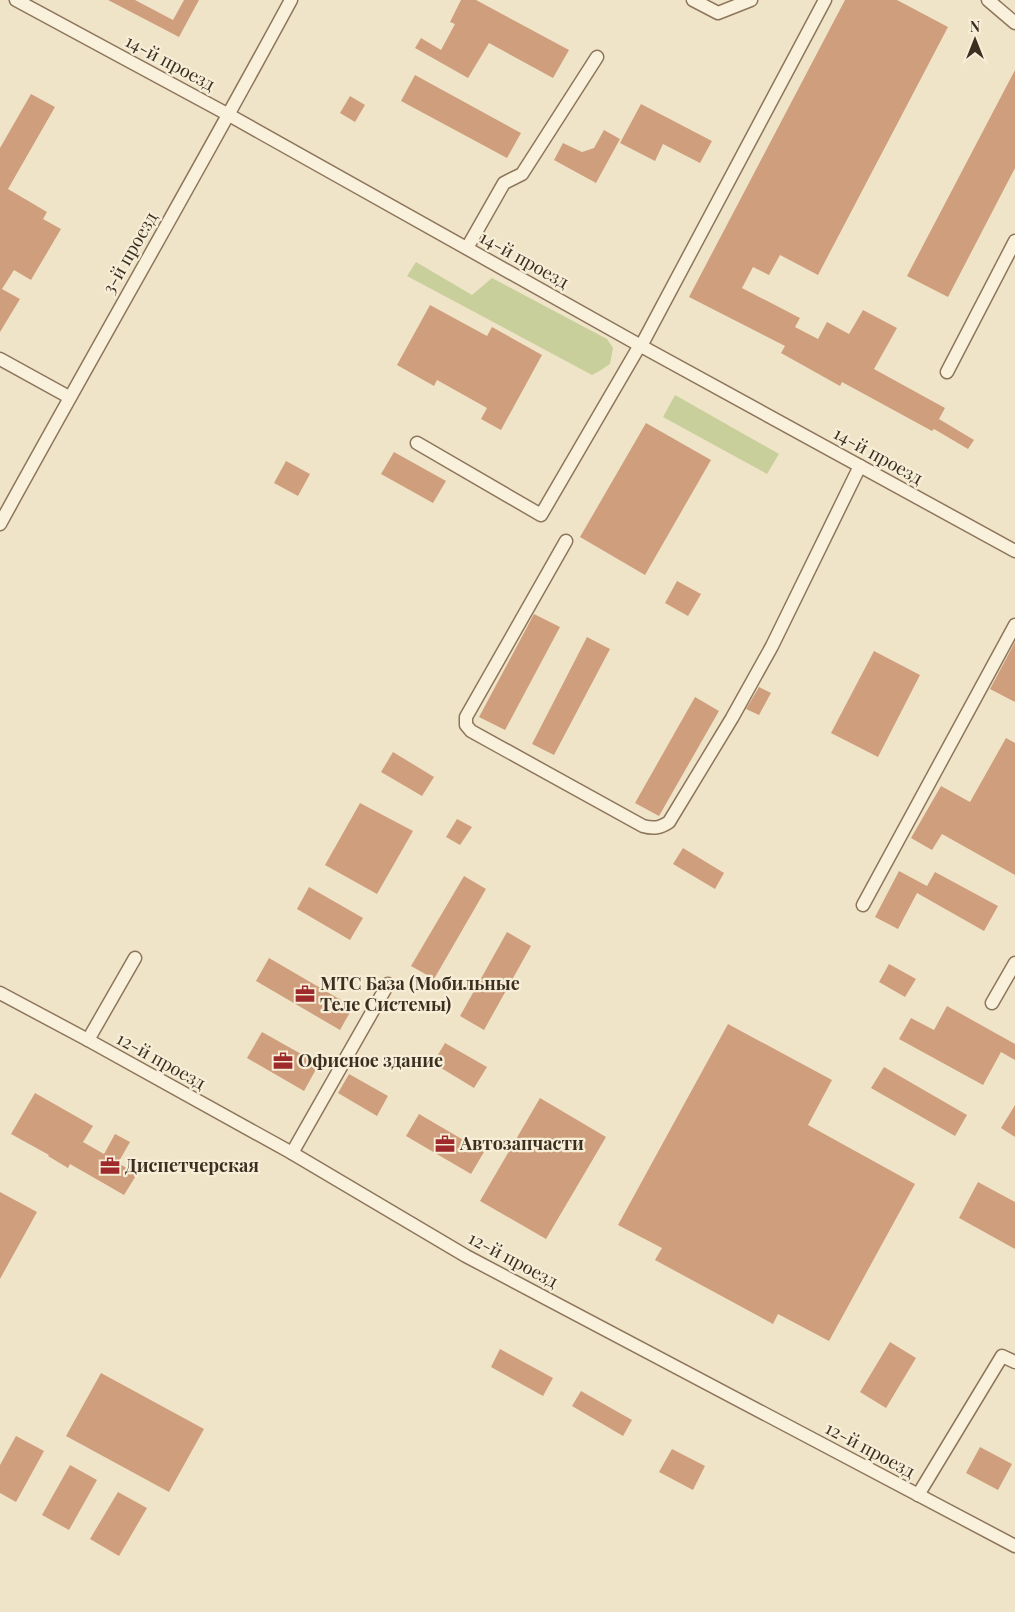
<svg xmlns="http://www.w3.org/2000/svg" width="1015" height="1612" font-family="'Playfair Display',serif">
	<style>
		.green { fill: #c9cf9b }
		.building { fill: #cf9f7d }
		.lines { fill: none; stroke-linecap: round; stroke-linejoin: round }
		.minor-casing { stroke: #8d765c; stroke-width: 15 }
		.minor { stroke: #faf1dc; stroke-width: 12 }
		.labels { text-anchor: middle; stroke-width: 4.5; stroke-linejoin: round; paint-order: stroke }
		.street-label { font-size: 18px; fill: #3d2e20; stroke: #f7eed8 }
		.poi-label { font-size: 18px; font-weight: bold; fill: #3d2e20; stroke: #f7eed8; text-anchor: start }
	</style>
	<rect width="100%" height="100%" fill="#f0e4c8"/>
	<!-- green -->
	<g class="green">
		<path d="M416,262L472,295L492,278L607,339L613,348L610,364L601,370L592,375L407,276Z"/>
		<path d="M675,395L779,454L767,474L663,417Z"/>
	</g>
	<!-- building -->
	<g class="building">
		<path d="M108,0H135L173,20L184,0H199L179,37Z"/>
		<path d="M461,0H476L569,50L553,78L489,43L468,78L415,48L421,38L441,50L455,24L450,22Z"/>
		<path d="M845,0H897L948,27L818,275L780,255L769,275L753,267L742,288L800,318L795,327L818,339L827,322L849,334L863,310L897,328L874,369L945,408L939,419L974,440L968,449L934,429L932,431L842,382L840,386L781,353L785,346L689,297Z"/>
		<path d="M1015,70V168L948,297L907,276Z"/>
		<path d="M415,75L521,133L507,158L401,101Z"/>
		<path d="M31,94L55,107L8,189L47,212L43,219L61,229L31,280L14,270L2,289L20,299L0,332V148Z"/>
		<path d="M350,96L365,105L355,122L340,113Z"/>
		<path d="M641,104L712,141L700,163L663,144L655,161L620,143Z"/>
		<path d="M604,130L620,139L596,183L554,160L563,143L582,152L594,148Z"/>
		<path d="M430,305L487,336L492,327L542,355L501,430L481,419L487,408L437,380L434,386L397,365Z"/>
		<path d="M646,423L711,460L645,575L580,537Z"/>
		<path d="M394,452L446,481L433,503L381,474Z"/>
		<path d="M286,461L310,474L298,496L274,483Z"/>
		<path d="M677,581L701,594L688,616L665,603Z"/>
		<path d="M534,614L560,627L505,730L479,717Z"/>
		<path d="M587,637L610,649L554,755L532,744Z"/>
		<path d="M1015,642V702L990,689Z"/>
		<path d="M874,651L920,675L878,757L831,733Z"/>
		<path d="M759,687L771,693L759,715L746,709Z"/>
		<path d="M695,697L719,711L659,816L635,803Z"/>
		<path d="M1006,738L1015,743V875L942,834L932,850L911,838L941,786L970,802Z"/>
		<path d="M393,752L434,777L422,796L381,772Z"/>
		<path d="M360,803L413,831L377,894L325,865Z"/>
		<path d="M457,819L472,827L460,845L446,837Z"/>
		<path d="M683,848L724,873L715,889L673,864Z"/>
		<path d="M899,871L927,886L935,872L998,906L984,931L917,893L898,929L875,917Z"/>
		<path d="M464,876L486,889L434,979L411,966Z"/>
		<path d="M309,887L363,918L350,940L297,909Z"/>
		<path d="M507,932L531,946L484,1030L460,1016Z"/>
		<path d="M269,958L353,1007L340,1030L256,981Z"/>
		<path d="M889,964L916,979L905,997L879,982Z"/>
		<path d="M947,1006L1015,1044V1060L1001,1052L983,1085L899,1039L911,1018L934,1030Z"/>
		<path d="M728,1024L832,1080L808,1125L915,1184L829,1341L778,1314L773,1324L655,1260L662,1248L618,1225Z"/>
		<path d="M262,1032L319,1064L304,1091L247,1058Z"/>
		<path d="M445,1043L487,1067L474,1088L433,1063Z"/>
		<path d="M884,1067L967,1115L955,1136L871,1088Z"/>
		<path d="M349,1074L388,1096L377,1116L338,1093Z"/>
		<path d="M35,1093L93,1126L83,1142L104,1154L115,1134L130,1142L118,1163L137,1174L124,1195L70,1164L68,1168L48,1156L49,1155L11,1134Z"/>
		<path d="M540,1098L606,1137L546,1239L480,1201Z"/>
		<path d="M1015,1105V1137L1001,1128Z"/>
		<path d="M419,1114L484,1152L471,1174L406,1136Z"/>
		<path d="M978,1182L1015,1202V1249L959,1218Z"/>
		<path d="M0,1192L37,1212L0,1279Z"/>
		<path d="M890,1342L916,1358L886,1408L860,1392Z"/>
		<path d="M500,1349L553,1378L543,1396L491,1367Z"/>
		<path d="M101,1373L204,1429L169,1492L66,1436Z"/>
		<path d="M581,1391L632,1420L623,1436L572,1406Z"/>
		<path d="M16,1436L44,1451L16,1502L0,1493V1465Z"/>
		<path d="M980,1447L1012,1464L998,1490L966,1473Z"/>
		<path d="M672,1449L705,1466L693,1490L659,1472Z"/>
		<path d="M70,1465L97,1480L69,1530L42,1515Z"/>
		<path d="M118,1492L147,1508L119,1556L90,1539Z"/>
	</g>
	<g class="lines">
		<defs>
			<g id="minor">
				<path d="M16,0L229,115L641,346L1015,551"/>
				<path d="M693,0L718,13L751,0"/>
				<path d="M988,0L1015,23"/>
				<path d="M467,248L504,183L522,174L597,57"/>
				<path d="M641,346L825,0"/>
				<path d="M0,359L69,397"/>
				<path d="M947,372L1015,241"/>
				<path d="M417,443L541,515L640,345"/>
				<path d="M0,524C96,349 196,176 291,0"/>
				<path d="M566,541L466,717V725L471,731L643,826C654,829 660,828 669,822L732,718L772,646L860,466"/>
				<path d="M863,905L1015,625"/>
				<path d="M0,993L88,1040L292,1153L466,1256L1015,1546"/>
				<path d="M992,1003L1015,963"/>
				<path d="M88,1040L135,958"/>
				<path d="M292,1153L388,984"/>
				<path d="M918,1495L1002,1356L1015,1362"/>
			</g>
		</defs>
		<!-- minor casing -->
		<use href="#minor" class="minor-casing"/>
		<!-- minor -->
		<use href="#minor" class="minor"/>
	</g>
	<!-- icons -->
	<defs>
		<symbol id="office-bare" viewBox="-9 -9 18 18"><path d="M-6-3h4V-5.5h4V-3h4V5H-6ZM-1-4.5V-3h2v-1.5ZM-6 0V1H6V0Z" fill="#9e2a2b" stroke="#f7eed8" stroke-width="2.5" paint-order="stroke"/></symbol>
	</defs>
	<g fill-rule="evenodd">
		<use href="#office-bare" x="291" y="980" width="28" height="28"/>
		<use href="#office-bare" x="269" y="1047" width="28" height="28"/>
		<use href="#office-bare" x="431" y="1130" width="28" height="28"/>
		<use href="#office-bare" x="96" y="1152" width="28" height="28"/>
	</g>
	<g class="labels">
		<!-- street labels -->
		<g class="street-label">
			<text transform="translate(170 63) rotate(28)" y="6">14-й проезд</text>
			<text transform="translate(130 253) rotate(-60)" y="6">3-й проезд</text>
			<text transform="translate(524 260) rotate(29)" y="6">14-й проезд</text>
			<text transform="translate(878 456) rotate(29)" y="6">14-й проезд</text>
			<text transform="translate(161 1061) rotate(29)" y="6">12-й проезд</text>
			<text transform="translate(513 1260) rotate(28)" y="6">12-й проезд</text>
			<text transform="translate(870 1450) rotate(28)" y="6">12-й проезд</text>
		</g>
		<!-- poi labels -->
		<g class="poi-label">
			<text x="320" y="990">МТС База (Мобильные<tspan x="320" dy="21">Теле Системы)</tspan></text>
			<text x="298" y="1067">Офисное здание</text>
			<text x="460" y="1150">Автозапчасти</text>
			<text x="125" y="1172">Диспетчерская</text>
		</g>
	</g>
	<!-- north arrow -->
	<g transform="translate(975 40)" stroke="#f7eed8" stroke-width="4" paint-order="stroke">
	<path d="M0-4L9 19L0 12L-9 19Z" fill="#3d2e20"/>
	<text y="-8" font-size="14" font-weight="bold" text-anchor="middle" fill="#3d2e20">N</text>
	</g>
</svg>
